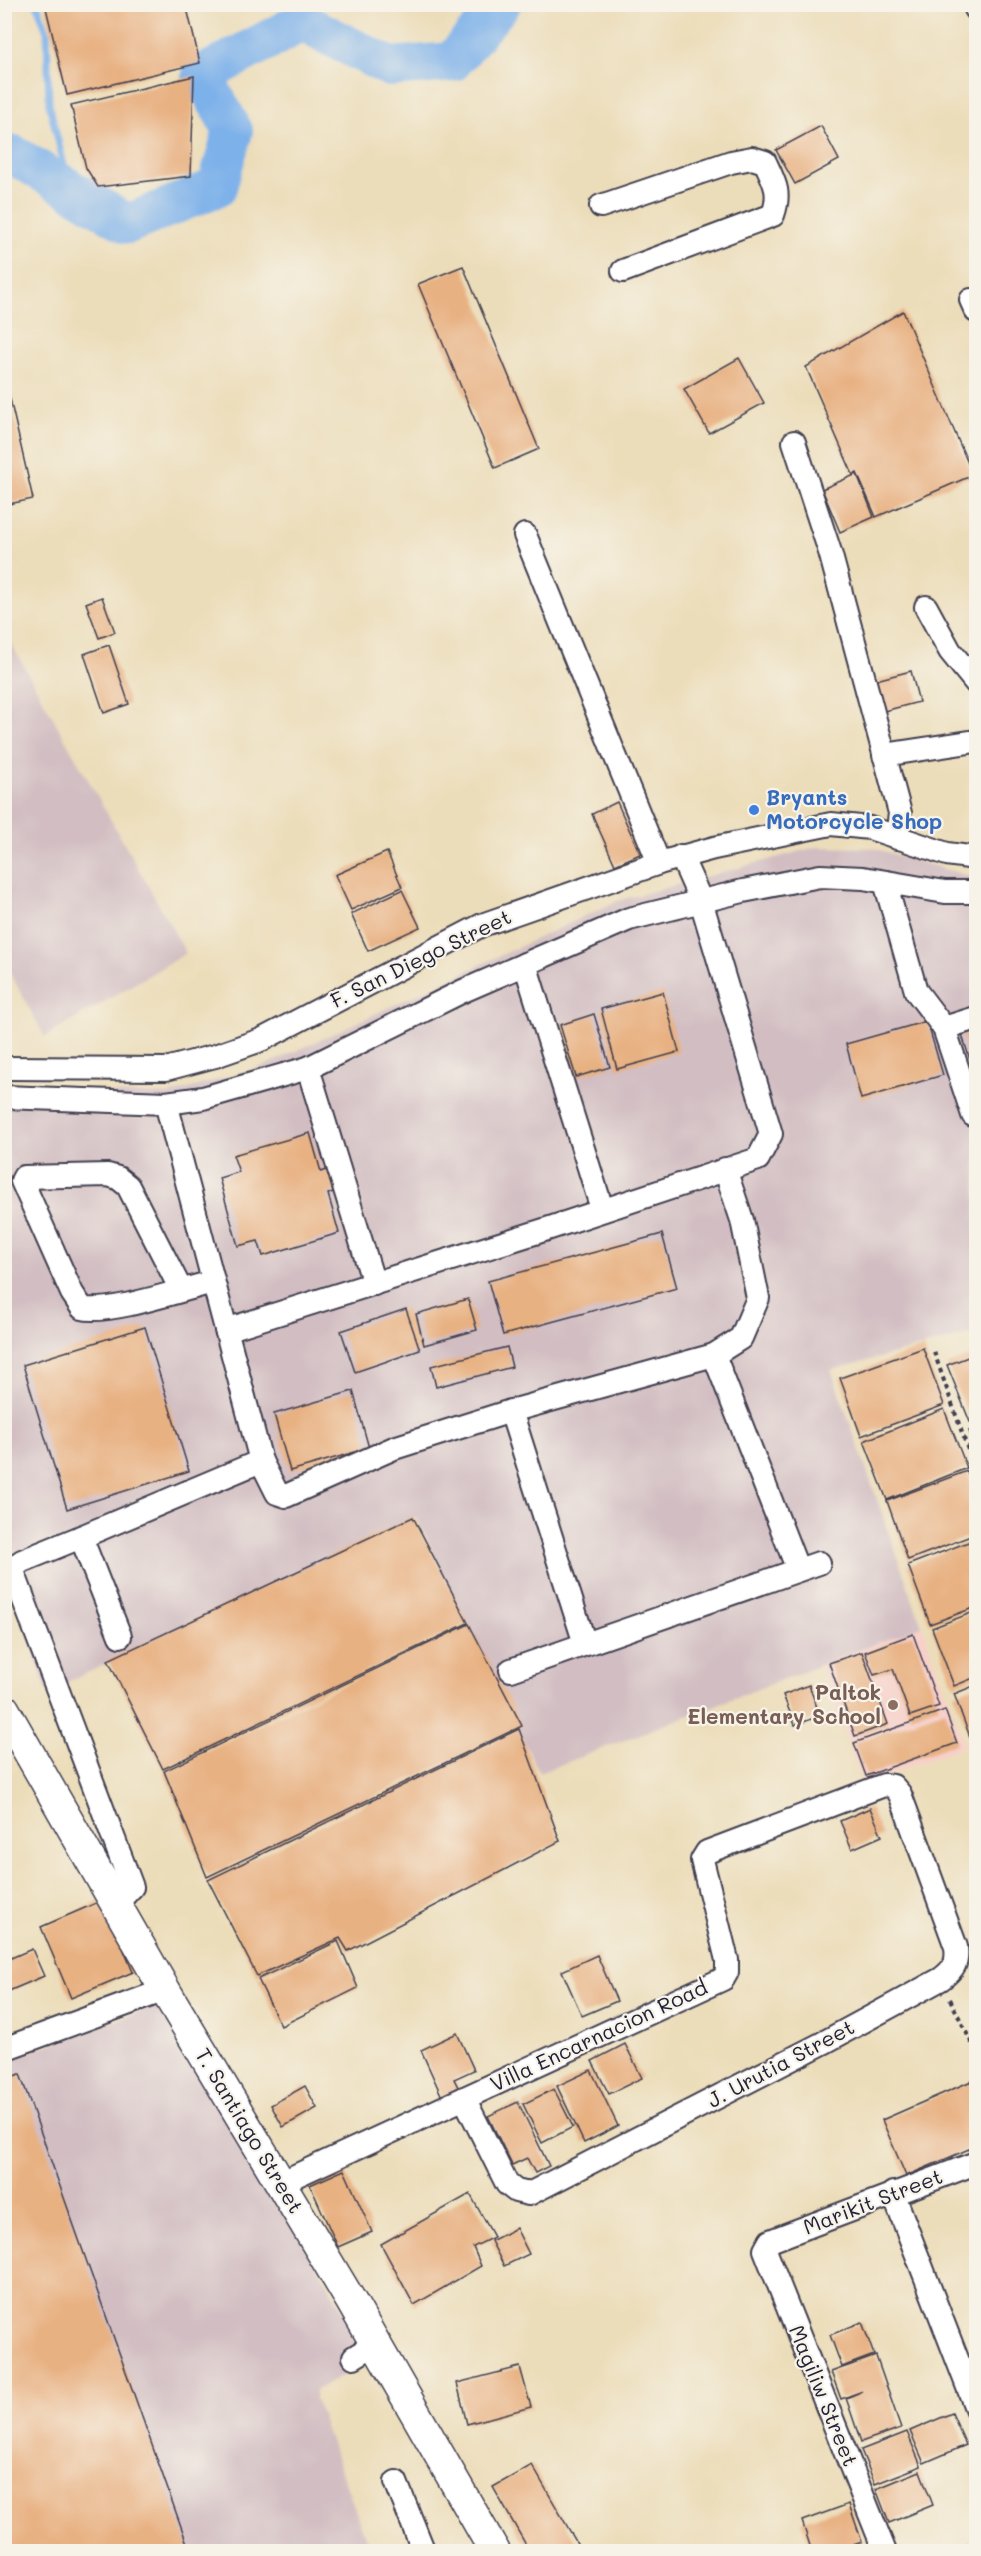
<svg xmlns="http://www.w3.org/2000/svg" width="981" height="2556" font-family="Mali,sans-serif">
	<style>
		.built { fill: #f7d0ca }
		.industrial { fill: #d2bec2 }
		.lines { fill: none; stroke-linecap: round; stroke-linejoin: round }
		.stream { stroke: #7db1ea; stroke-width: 7 }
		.river { stroke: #7db1ea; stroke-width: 40 }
		.building { fill: #e8b182 }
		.minor-casing { stroke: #403e4e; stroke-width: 26 }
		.major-casing { stroke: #403e4e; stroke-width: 33 }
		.path { stroke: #403e4e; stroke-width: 4; stroke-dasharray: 4.5 4.5; stroke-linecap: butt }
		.minor { stroke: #fff; stroke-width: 22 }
		.major { stroke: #fff; stroke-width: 30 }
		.shop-dot { fill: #3f7fe0; stroke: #f7f3e8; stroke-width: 2 }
		.education-dot { fill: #8d6e63; stroke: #f7f3e8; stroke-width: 2 }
		.labels { text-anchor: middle; stroke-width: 4.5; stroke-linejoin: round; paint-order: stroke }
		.shop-label { font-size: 21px; font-weight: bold; fill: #366cbe; stroke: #f7f3e8; text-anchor: start }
		.street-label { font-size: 21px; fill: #22223b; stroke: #f7f3e8 }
		.education-label { font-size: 21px; font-weight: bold; fill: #785e54; stroke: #f7f3e8; text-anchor: end }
	</style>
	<rect width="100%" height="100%" fill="#f7f3e8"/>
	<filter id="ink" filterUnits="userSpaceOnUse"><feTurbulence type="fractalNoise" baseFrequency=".0167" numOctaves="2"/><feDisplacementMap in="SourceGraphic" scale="12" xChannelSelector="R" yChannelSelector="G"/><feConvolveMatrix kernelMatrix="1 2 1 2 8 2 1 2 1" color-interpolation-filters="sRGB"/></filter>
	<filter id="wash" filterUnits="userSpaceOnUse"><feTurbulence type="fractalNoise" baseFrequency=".008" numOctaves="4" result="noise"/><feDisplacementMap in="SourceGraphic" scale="24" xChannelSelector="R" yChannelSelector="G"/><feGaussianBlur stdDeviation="1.35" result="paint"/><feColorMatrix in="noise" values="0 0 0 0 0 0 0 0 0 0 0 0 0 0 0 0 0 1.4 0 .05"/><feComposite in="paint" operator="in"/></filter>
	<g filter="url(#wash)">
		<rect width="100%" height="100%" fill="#ecddba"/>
		<!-- built -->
		<path class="built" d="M922,1626L965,1746L863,1784L820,1664Z"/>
		<!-- industrial -->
		<g class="industrial">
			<path d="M4,631L186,953L45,1037L5,964Z"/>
			<path d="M816,847L873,848L965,875L976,874V1333L831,1370L922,1626L539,1773L416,1517L47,1692L5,1567V1090L168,1095L264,1066L617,901Z"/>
			<path d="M161,2004L373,2360L316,2390L315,2399L370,2551L5,2552V2061Z"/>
		</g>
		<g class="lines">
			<!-- stream -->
			<path class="stream" d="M37,4L47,32L49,104L70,189"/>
			<!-- river -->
			<path class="river" d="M4,156L14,155L128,224L217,187L233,131L202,75L302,22L390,67L452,62L501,4"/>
		</g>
		<g id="blocks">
			<!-- building -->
			<g class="building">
				<path d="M45,4H186L200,63L67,95Z"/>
				<path d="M194,76L191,176L98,187L86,168L71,105Z"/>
				<path d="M821,126L839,160L795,184L776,150Z"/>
				<path d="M463,266L539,449L495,468L418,284Z"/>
				<path d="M903,311L973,475L876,517L857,473L853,475L806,367Z"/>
				<path d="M739,358L764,403L709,433L684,389Z"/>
				<path d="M5,377L33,499L4,505V378Z"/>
				<path d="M857,474L874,517L840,532L822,489Z"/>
				<path d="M102,597L115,632L99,638L86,603Z"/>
				<path d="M109,645L129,704L104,713L84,654Z"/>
				<path d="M911,671L919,702L884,711L876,680Z"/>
				<path d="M617,802L640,854L615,865L592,814Z"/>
				<path d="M387,852L402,887L351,910L335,875Z"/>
				<path d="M402,890L420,927L368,951L351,914Z"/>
				<path d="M663,992L679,1052L617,1069L601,1009Z"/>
				<path d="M594,1014L610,1067L576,1077L560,1025Z"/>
				<path d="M927,1021L943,1075L861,1099L846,1044Z"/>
				<path d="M976,1030V1078L962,1035Z"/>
				<path d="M310,1133L321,1172L332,1168L338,1190L328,1194L339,1233L263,1256L258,1241L238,1246L219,1178L239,1172L233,1155Z"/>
				<path d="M662,1234L677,1288L503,1335L488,1281Z"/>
				<path d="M468,1299L477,1330L424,1345L416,1314Z"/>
				<path d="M406,1309L420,1350L355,1372L341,1331Z"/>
				<path d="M145,1327L189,1471L67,1509L23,1365Z"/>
				<path d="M507,1347L512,1367L436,1387L431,1366Z"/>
				<path d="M923,1348L944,1405L861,1436L840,1378Z"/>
				<path d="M976,1354V1419L970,1422L947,1365Z"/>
				<path d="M353,1391L369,1448L290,1471L274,1414Z"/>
				<path d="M944,1409L967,1468L887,1500L864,1441Z"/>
				<path d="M976,1428V1448L969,1431Z"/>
				<path d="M967,1471L976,1495V1534L908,1560L887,1501Z"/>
				<path d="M413,1517L468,1623L163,1769L108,1660Z"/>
				<path d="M976,1539V1607L930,1624L908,1565Z"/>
				<path d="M976,1611V1677L954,1686L932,1628Z"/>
				<path d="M469,1624L522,1726L207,1877L164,1771Z"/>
				<path d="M913,1634L939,1706L910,1716L893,1669L874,1675L865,1652Z"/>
				<path d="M862,1652L888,1724L855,1736L829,1663Z"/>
				<path d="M809,1685L820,1716L795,1725L783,1695Z"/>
				<path d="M976,1685V1753L954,1694Z"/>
				<path d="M945,1710L957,1743L866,1776L854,1743Z"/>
				<path d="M519,1729L560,1841L348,1951L340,1938L257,1976L208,1880Z"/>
				<path d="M870,1808L882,1836L852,1849L840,1821Z"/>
				<path d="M103,1900L133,1972L71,1998L41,1927Z"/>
				<path d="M338,1941L358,1988L281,2026L258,1979Z"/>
				<path d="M32,1949L44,1976L4,1993V1961Z"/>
				<path d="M597,1955L617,2001L582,2016L562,1971Z"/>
				<path d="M457,2033L474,2070L454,2079L459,2089L442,2097L421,2050Z"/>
				<path d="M625,2044L642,2078L609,2094L592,2061Z"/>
				<path d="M591,2070L618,2126L584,2143L557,2086Z"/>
				<path d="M20,2074L189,2549L147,2552H4V2079Z"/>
				<path d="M976,2079V2146L906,2176L882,2120Z"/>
				<path d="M305,2086L317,2108L283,2127L271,2105Z"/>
				<path d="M554,2089L573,2127L542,2143L523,2104Z"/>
				<path d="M518,2102L549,2166L535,2173L527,2158L512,2165L488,2116Z"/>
				<path d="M344,2170L372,2232L338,2247L310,2185Z"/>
				<path d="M470,2194L494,2237L473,2247L481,2266L414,2305L381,2244Z"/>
				<path d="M516,2228L529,2254L504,2266L491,2241Z"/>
				<path d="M862,2322L874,2355L842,2367L830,2335Z"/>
				<path d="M876,2356L901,2428L861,2442L846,2398L863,2391L841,2399L831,2372Z"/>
				<path d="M520,2367L531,2407L467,2424L457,2383Z"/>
				<path d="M952,2413L966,2445L924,2463L910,2431Z"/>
				<path d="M907,2432L921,2466L875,2484L861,2450Z"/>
				<path d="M532,2465L582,2552H530L493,2487Z"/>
				<path d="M920,2471L933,2505L889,2523L876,2489Z"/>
				<path d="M849,2504L862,2542L834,2552H812L802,2521Z"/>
				<path d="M976,2541V2552H951V2551Z"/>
			</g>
		</g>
	</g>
	<g filter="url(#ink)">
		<use href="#blocks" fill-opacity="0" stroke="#403e4e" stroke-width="1.5"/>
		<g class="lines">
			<defs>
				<g id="minor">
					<path d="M974,4L976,9"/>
					<path d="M601,206L731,162L752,158L765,162C775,183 781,193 773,215L623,271"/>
					<path d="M971,300L976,311"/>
					<path d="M794,442L830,552L900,813L897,838"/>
					<path d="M525,535L659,863"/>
					<path d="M926,607L950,651L976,683"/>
					<path d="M884,755L976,741"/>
					<path d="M885,882L916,991L944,1028L973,1115"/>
					<path d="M525,964L602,1209"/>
					<path d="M944,1028L976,1018"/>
					<path d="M4,1068L166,1069L215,1056L261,1040L482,925L659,863L714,848L831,824L870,828L947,854L976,858"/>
					<path d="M308,1068L374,1284"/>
					<path d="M4,1097L166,1103L203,1098L308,1068L463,991L629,919L743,891L820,876L863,878L945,892H976"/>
					<path d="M166,1103L261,1461"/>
					<path d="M181,1290L128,1186L118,1178L108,1175L24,1177L22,1181L72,1293L82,1308C108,1315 184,1289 213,1282"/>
					<path d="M226,1330L544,1230L758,1159L771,1134L701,901L681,856"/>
					<path d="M714,1355L798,1570"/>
					<path d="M511,1411L585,1644"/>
					<path d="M81,1537L22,1561L15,1566L14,1574L132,1887L117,1903"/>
					<path d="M120,1636L81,1537L261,1461L277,1493L286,1496L394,1448L511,1411L714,1355L741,1338L758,1298L742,1220L725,1169"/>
					<path d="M511,1670L819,1563"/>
					<path d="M4,2049L165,1990"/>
					<path d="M280,2183L723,1979L727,1972V1960L702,1860L707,1852L884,1785L893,1786L900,1794L956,1947C958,1963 954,1969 941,1979L823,2043L529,2194L516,2191L507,2184L464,2098"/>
					<path d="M893,2193L976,2408"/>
					<path d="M354,2357L375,2344"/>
					<path d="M396,2482L424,2552"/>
					<path d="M885,2552L765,2250L770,2241L976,2163"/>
				</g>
				<path id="major" d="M4,1709L165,1990L351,2301L495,2552"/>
			</defs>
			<!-- minor casing -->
			<use href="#minor" class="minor-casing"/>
			<!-- major casing -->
			<use href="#major" class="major-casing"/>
			<!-- path -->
			<g class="path">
				<path d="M934,1352L976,1473"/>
				<path d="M950,1999L976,2052"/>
			</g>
			<!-- minor -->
			<use href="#minor" class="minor"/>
			<!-- major -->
			<use href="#major" class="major"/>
		</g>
	</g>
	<!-- markers -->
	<circle class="shop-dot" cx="754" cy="810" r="6"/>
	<circle class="education-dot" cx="893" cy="1705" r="6"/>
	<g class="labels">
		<!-- shop labels -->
		<g class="shop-label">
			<text x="766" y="805">Bryants<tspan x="766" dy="24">Motorcycle Shop</tspan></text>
		</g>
		<!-- street labels -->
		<g class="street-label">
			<text transform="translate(421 959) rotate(-26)" y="7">F. San Diego Street</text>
			<text transform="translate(599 2036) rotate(-25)" y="7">Villa Encarnacion Road</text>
			<text transform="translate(781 2064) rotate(-28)" y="7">J. Urutia Street</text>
			<text transform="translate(249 2131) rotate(59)" y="7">T. Santiago Street</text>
			<text transform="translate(873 2202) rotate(-21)" y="7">Marikit Street</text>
			<text transform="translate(823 2396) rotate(68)" y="7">Magiliw Street</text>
		</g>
		<!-- education labels -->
		<g class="education-label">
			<text x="881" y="1700">Paltok<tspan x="881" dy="24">Elementary School</tspan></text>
		</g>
	</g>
	<!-- margin -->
	<rect width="981" height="2556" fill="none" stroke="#f7f3e8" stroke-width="24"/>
</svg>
